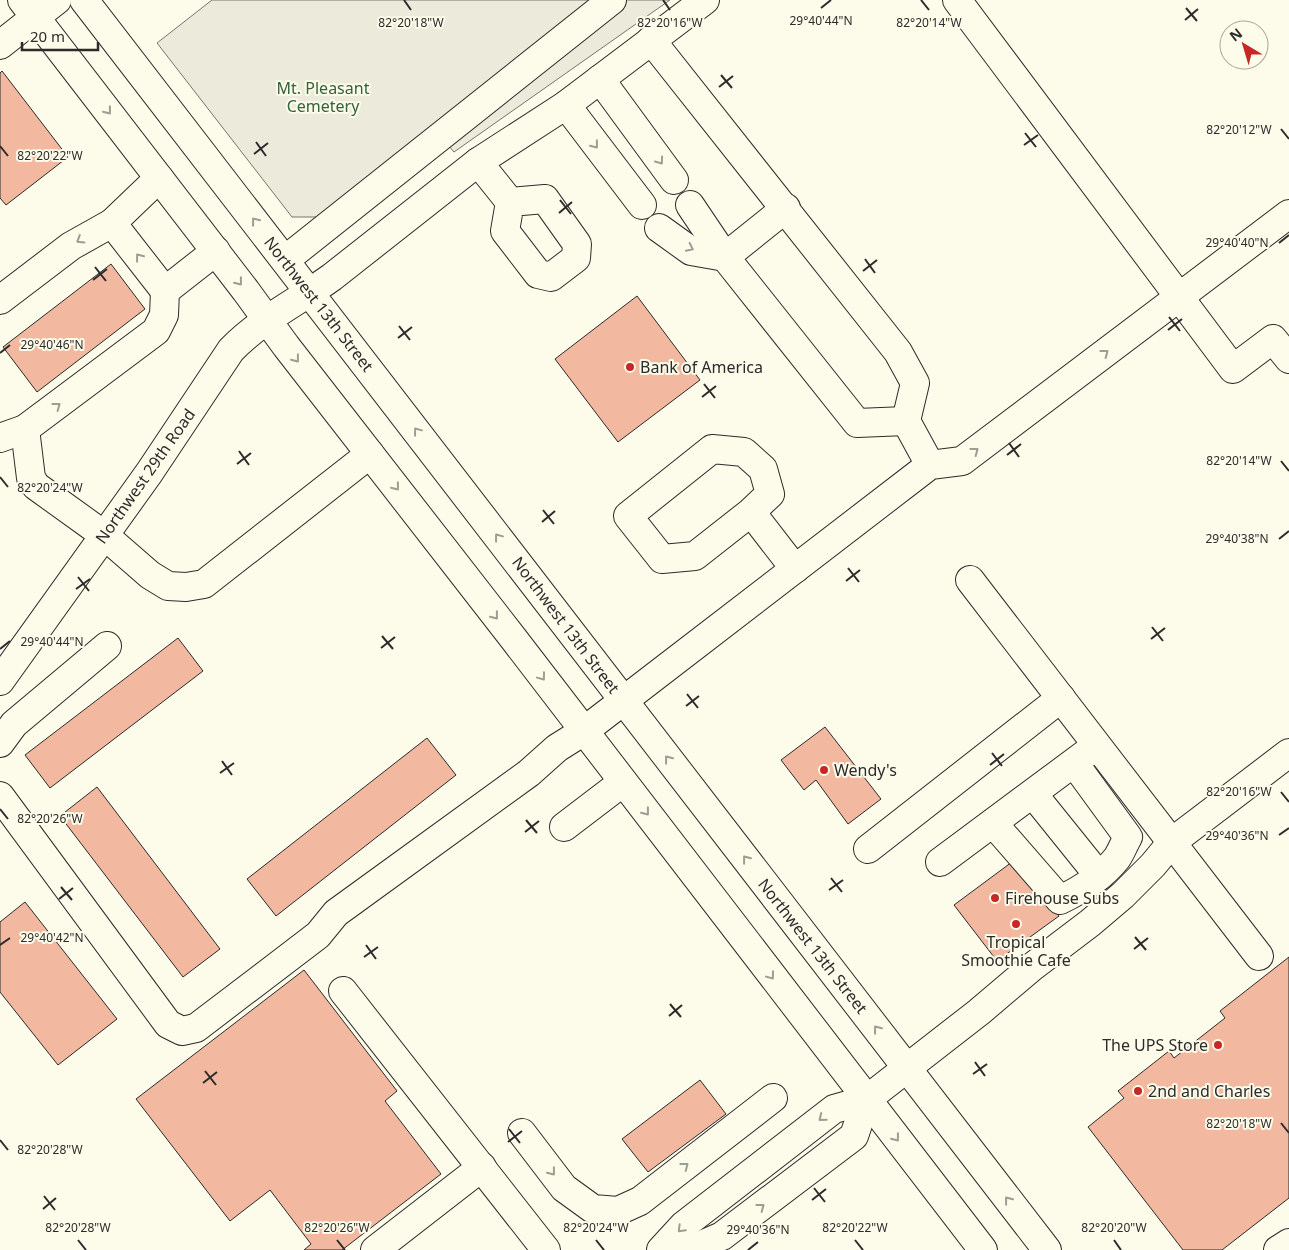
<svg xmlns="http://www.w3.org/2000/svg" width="1289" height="1250" font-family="'Noto Sans',sans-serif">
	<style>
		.green { fill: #ecebdb; stroke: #74746e }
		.building { fill: #f2b8a0; stroke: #2b2b2b }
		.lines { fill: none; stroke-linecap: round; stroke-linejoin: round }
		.minor-casing { stroke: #2b2b2b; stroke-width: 30 }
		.major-casing { stroke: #2b2b2b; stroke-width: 30 }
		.minor { stroke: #fdfbea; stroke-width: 28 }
		.major { stroke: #fdfbea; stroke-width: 28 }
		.oneway { stroke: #9e9d94 }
		.ticks { fill: none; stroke: #2b2b2b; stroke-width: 2 }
		.poi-dot { fill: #c62828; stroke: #fdfbea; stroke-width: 2 }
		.labels { text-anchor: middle; stroke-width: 4; stroke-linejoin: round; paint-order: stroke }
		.park-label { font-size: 16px; fill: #34623c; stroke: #fdfbea }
		.street-label { font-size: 16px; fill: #2b2b2b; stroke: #fdfbea }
		.poi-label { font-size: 16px; fill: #2b2b2b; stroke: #fdfbea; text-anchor: start }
		.ticks-label { font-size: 12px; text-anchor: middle; fill: #2b2b2b; stroke: #fdfbea; stroke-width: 4; stroke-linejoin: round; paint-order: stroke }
	</style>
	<rect width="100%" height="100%" fill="#fdfbea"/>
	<!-- green -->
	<path class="green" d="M212,0H670L454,152L435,130L329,217H292L157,43Z"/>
	<!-- building -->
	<g class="building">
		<path d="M2,71L68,157L6,205L0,198V73Z"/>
		<path d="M111,264L145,309L37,392L3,347Z"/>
		<path d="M637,296L700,380L618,442L555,359Z"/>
		<path d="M178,638L203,671L50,788L25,755Z"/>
		<path d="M825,727L881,799L848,824L816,780L804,790L781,760Z"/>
		<path d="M427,738L456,775L276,916L247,879Z"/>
		<path d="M97,787L220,949L183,977L60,816Z"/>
		<path d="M1016,859L1059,916L997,961L954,905Z"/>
		<path d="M25,902L117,1019L58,1065L0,992V922Z"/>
		<path d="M1289,957V1198L1222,1250H1183L1088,1127L1124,1098L1118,1091L1169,1051L1174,1058L1225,1018L1220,1011Z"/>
		<path d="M304,970L397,1091L385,1101L441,1174L342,1250H304L311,1244L270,1190L230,1221L136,1099Z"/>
		<path d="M700,1080L726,1114L648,1172L622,1139Z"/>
	</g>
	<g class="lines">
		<defs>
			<g id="minor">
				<path d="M957,0L1233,369L1273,339L1289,359"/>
				<path d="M651,40L898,352L915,383L906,421L930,465"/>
				<path d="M0,45L57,0"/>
				<path d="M600,79L674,180"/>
				<path d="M566,105L642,205"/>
				<path d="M478,162L510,202L505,231L538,274L551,277L576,258L577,244L545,199L510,202"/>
				<path d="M690,205L725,257"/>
				<path d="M786,208L725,257L857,423L906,421"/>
				<path d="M112,223L165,291"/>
				<path d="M659,228L691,251L725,257"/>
				<path d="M285,260L612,0"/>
				<path d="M0,300L71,246L112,223L159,178"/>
				<path d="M25,429L31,478L36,486L104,535L150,575L168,586L186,587L204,584L370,454"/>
				<path d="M0,438L25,429L156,331L164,315L165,291L216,251"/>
				<path d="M751,512L695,556L662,559L628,516L712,449L744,452L763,469L770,494L751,512L795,569"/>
				<path d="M970,580L1259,956"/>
				<path d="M0,681L149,473L231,350C260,320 299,301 332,277L478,162L566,105L705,0"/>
				<path d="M0,743L14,724L107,646"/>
				<path d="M1033,794L1099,876"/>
				<path d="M0,796L168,1024L182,1031L196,1028L318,935L336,913L529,773L557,748L584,731L930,465L962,461L1289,214"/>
				<path d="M993,823L1060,900C1081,890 1102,877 1117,858C1121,852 1124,844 1128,837L1074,763"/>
				<path d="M564,827L623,782"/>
				<path d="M868,849L1061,698"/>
				<path d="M940,862L1088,752"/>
				<path d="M343,991L546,1250"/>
				<path d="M907,1068L979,1012L1032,967L1090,923L1123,895L1153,865L1172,842L1289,753"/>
				<path d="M522,1133L564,1188L593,1209L618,1211L640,1201L773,1098"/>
				<path d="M375,1250L482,1167"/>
				<path d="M661,1250L684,1225L834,1109L866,1100"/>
				<path d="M690,1250L722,1236L854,1136L866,1100"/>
				<path d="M1278,1250L1289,1243"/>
			</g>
			<g id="major">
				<path d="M22,0L246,291L286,346L513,638L983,1250"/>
				<path d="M84,0L1047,1250"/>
				<path d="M866,1100L907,1068"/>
			</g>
		</defs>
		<!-- minor casing -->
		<use href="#minor" class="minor-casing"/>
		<!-- major casing -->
		<use href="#major" class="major-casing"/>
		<!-- minor -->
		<use href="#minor" class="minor"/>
		<!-- major -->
		<use href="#major" class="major"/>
	</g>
	<!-- one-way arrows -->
	<defs><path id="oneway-chevron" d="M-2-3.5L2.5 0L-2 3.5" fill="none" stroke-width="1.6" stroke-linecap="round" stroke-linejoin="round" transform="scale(1.25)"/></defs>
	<g class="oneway">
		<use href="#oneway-chevron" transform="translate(108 111) rotate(52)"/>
		<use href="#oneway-chevron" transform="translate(595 145) rotate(52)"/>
		<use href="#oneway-chevron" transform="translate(660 161) rotate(54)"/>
		<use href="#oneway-chevron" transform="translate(255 221) rotate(-128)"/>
		<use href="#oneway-chevron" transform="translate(80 240) rotate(148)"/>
		<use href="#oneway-chevron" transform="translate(690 248) rotate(26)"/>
		<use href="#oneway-chevron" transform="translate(139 257) rotate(-128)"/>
		<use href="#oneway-chevron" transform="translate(239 282) rotate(52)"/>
		<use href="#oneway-chevron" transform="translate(1105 353) rotate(-37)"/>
		<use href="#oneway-chevron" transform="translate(296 359) rotate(52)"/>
		<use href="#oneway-chevron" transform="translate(57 406) rotate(-37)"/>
		<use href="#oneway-chevron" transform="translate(417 431) rotate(-127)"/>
		<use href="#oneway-chevron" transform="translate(975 451) rotate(-37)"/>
		<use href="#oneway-chevron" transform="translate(396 487) rotate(52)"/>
		<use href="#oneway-chevron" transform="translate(498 537) rotate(-127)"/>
		<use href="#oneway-chevron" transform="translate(495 616) rotate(52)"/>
		<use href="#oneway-chevron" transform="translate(542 677) rotate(53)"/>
		<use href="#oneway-chevron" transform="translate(668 759) rotate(-128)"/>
		<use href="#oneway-chevron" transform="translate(646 812) rotate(52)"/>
		<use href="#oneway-chevron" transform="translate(746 859) rotate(-128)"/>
		<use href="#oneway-chevron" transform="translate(771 976) rotate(53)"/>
		<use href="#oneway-chevron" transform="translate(877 1029) rotate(-128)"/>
		<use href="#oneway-chevron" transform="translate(822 1118) rotate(141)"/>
		<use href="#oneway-chevron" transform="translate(896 1138) rotate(52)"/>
		<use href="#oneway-chevron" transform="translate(685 1166) rotate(-38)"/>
		<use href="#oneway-chevron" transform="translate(552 1172) rotate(52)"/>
		<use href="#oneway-chevron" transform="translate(1008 1200) rotate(-128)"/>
		<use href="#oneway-chevron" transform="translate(761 1207) rotate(-37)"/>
		<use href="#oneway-chevron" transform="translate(681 1229) rotate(135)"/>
	</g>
	<!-- ticks -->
	<path class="ticks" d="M404,0L411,10M663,0L670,10M921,0L929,10M821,8L831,0M1186,8L1197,21M1185,20L1198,9M721,75L732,88M719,87L733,76M1281,129L1289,139M1025,133L1036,147M256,142L266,156M1024,145L1038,135M0,146L8,156M254,154L268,143M560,200L571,214M559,213L572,202M1279,243L1289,235M865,259L875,273M95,267L106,281M863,271L877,260M93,280L107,269M1169,317L1180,331M399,326L410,340M1168,330L1182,319M398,338L412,327M0,353L10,345M704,384L715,398M702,397L716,386M1009,443L1019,457M239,451L249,465M1007,455L1021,444M1281,461L1289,471M237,464L251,453M0,477L8,487M543,510L554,524M542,522L555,511M1279,539L1289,531M848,568L859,582M78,577L89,591M846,581L860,570M76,589L90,579M1152,627L1163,641M382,636L393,649M1151,639L1165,628M381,648L395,637M0,649L10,641M687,694L698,708M686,706L699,696M992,753L1002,766M222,761L232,775M990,765L1004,754M220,773L234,763M1281,792L1289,802M0,809L8,819M526,820L537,833M525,832L539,821M1279,835L1289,828M831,878L842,892M61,887L72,900M829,890L843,880M59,899L73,888M1135,937L1146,950M0,945L10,938M366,945L376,959M1134,949L1148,938M364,957L378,947M670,1004L681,1017M669,1016L682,1005M975,1062L985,1076M205,1071L216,1085M973,1074L987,1064M203,1083L217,1072M1281,1123L1289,1133M509,1129L520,1143M0,1140L8,1150M508,1142L522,1131M814,1188L825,1202M44,1196L55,1210M812,1200L826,1189M43,1209L56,1198M78,1240L86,1250M337,1240L345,1250M596,1240L604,1250M855,1240L863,1250M1114,1240L1121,1250M748,1250L758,1242"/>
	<!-- markers -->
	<g class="poi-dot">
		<circle cx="630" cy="367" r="5"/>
		<circle cx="824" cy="770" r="5"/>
		<circle cx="995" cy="898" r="5"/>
		<circle cx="1016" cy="924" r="5"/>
		<circle cx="1218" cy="1045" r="5"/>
		<circle cx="1138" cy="1091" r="5"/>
	</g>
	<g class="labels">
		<!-- park labels -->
		<g class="park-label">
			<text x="323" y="94">Mt. Pleasant<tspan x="323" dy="18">Cemetery</tspan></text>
		</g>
		<!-- street labels -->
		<g class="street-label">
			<text transform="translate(319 304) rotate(52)" y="6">Northwest 13th Street</text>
			<text transform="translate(145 476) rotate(-55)" y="6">Northwest 29th Road</text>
			<text transform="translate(566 625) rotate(53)" y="6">Northwest 13th Street</text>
			<text transform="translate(813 946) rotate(52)" y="6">Northwest 13th Street</text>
		</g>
		<!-- poi labels -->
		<g class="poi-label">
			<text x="640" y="373">Bank of America</text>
			<text x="834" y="776">Wendy's</text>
			<text x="1005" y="904">Firehouse Subs</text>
			<text x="1016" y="948" text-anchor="middle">Tropical<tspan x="1016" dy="18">Smoothie Cafe</tspan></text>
			<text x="1208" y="1051" text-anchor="end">The UPS Store</text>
			<text x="1148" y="1097">2nd and Charles</text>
		</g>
	</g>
	<g class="ticks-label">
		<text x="821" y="25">29°40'44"N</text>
		<text x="670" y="27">82°20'16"W</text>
		<text x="411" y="27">82°20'18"W</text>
		<text x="929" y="27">82°20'14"W</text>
		<text x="1239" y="134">82°20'12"W</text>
		<text x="50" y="160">82°20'22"W</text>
		<text x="1237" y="247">29°40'40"N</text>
		<text x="52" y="349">29°40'46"N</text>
		<text x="1239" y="465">82°20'14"W</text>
		<text x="50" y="492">82°20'24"W</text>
		<text x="1237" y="543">29°40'38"N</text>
		<text x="52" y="646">29°40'44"N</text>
		<text x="1239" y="796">82°20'16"W</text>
		<text x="50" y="823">82°20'26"W</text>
		<text x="1237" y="840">29°40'36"N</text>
		<text x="52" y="942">29°40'42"N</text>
		<text x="1239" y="1128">82°20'18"W</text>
		<text x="50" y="1154">82°20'28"W</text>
		<text x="78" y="1232">82°20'28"W</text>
		<text x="337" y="1232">82°20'26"W</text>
		<text x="596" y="1232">82°20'24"W</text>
		<text x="855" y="1232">82°20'22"W</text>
		<text x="1114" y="1232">82°20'20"W</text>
		<text x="758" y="1234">29°40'36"N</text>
	</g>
	<!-- north arrow -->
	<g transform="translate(1244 45) rotate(322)"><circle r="24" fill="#fdfbea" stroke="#a9a89e"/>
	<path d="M0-4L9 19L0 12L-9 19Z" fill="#c62828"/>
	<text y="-8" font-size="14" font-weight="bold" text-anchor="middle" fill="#2b2b2b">N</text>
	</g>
	<!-- scale -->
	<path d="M22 42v8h76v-8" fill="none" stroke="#2b2b2b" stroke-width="2.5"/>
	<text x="30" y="42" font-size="15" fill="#2b2b2b" stroke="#fdfbea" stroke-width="4" paint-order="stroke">20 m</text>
</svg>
